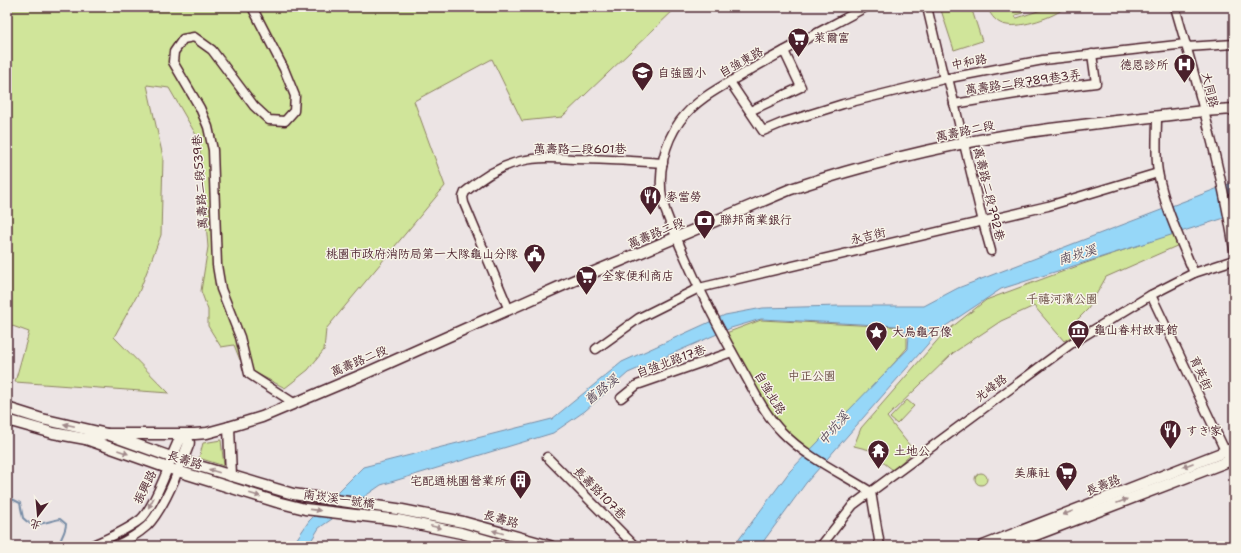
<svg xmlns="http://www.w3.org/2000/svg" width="1241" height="553" font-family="'Shantell Sans','LXGW WenKai TC','Klee One',sans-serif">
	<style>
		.green { fill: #d0e59a; stroke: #8d8262 }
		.water { fill: #96d7f8; stroke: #788da6 }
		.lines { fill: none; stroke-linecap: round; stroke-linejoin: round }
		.stream { stroke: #788da6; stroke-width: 2 }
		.minor-casing { stroke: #4a1f2b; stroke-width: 11 }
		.major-casing { stroke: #4a1f2b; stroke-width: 13 }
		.minor { stroke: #f7f3e8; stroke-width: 8 }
		.major { stroke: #f7f3e8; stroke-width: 10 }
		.oneway { fill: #a0898a }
		.labels { text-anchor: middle; stroke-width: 3; stroke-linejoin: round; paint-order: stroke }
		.poi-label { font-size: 12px; fill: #4a1f2b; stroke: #f7f3e8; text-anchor: start }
		.street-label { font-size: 12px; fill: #4a1f2b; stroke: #f7f3e8 }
		.park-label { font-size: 12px; fill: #6c5047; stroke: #f7f3e8 }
		.water-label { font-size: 13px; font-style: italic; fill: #5d4d5e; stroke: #f7f3e8 }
	</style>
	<rect width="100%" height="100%" fill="#ece4e4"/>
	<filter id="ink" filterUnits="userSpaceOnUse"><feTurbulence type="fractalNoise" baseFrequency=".025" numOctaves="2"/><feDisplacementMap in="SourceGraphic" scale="8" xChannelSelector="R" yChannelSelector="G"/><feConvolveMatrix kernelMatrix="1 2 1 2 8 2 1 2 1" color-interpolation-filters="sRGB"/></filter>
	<g filter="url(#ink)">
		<!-- green -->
		<g class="green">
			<path d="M7,7H677L562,117L522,121L492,59L414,101L445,186L326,329L324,350L308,370L285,388L252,371L240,360L234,345L221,347L208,326V310L201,291L208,247L199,140L169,88L147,85L163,157L161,235L139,292L114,337L169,393L15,382L29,332L7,324Z"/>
			<path d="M940,7H971L982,41L954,50Z"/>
			<path d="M987,7H1021L1023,13L1015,15V17L1017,18L1050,7H1065C1056,17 1020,28 1007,25C997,24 991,16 987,7Z"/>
			<path d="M1174,233L1179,245L1106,277L1088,309L1077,320L1081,331L1064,341L1034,306L1001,321L953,353L887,417L914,451L893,470L884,463L873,457L874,451L854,446L861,428L942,335L986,300L1083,264Z"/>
			<path d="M761,320L898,327L907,336V348L816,454L788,433L759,394L726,333Z"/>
			<path d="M907,400L914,406L897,424L890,418Z"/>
			<path d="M221,440L224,466L199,458L203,443Z"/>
			<circle cx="981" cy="479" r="6"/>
		</g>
		<!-- water -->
		<path class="water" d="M1234,182V215L1001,289L941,329L806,483L760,546H734L790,471L908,349L909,335L899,326L761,319L731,328L628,373L585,411L553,433L381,485L319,528L308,546H292L309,521L363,467L552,419L622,362L725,315L763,308L839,306H924L958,288Z"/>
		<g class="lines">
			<!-- stream -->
			<g class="stream">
				<path d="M7,474L8,479L7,486"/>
				<path d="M7,492L12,499L20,503L23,518C25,520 29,523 31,524C40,526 52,520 60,519L66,524C66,532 60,538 59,546"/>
			</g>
			<defs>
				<g id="minor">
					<path d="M252,7L284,69L295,96L294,111L285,121L269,120L254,106L212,50L194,37L183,39L174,52L173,62L200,108L208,127L213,150L217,265L221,289L240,337L249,374L294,403"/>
					<path d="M866,7C827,28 788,48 750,70C725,85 698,97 680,121C664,143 658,172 662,198C665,215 674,230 680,246C699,290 721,333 745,375C756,395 766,416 782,432C807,458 841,473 871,492"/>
					<path d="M927,7L944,79"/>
					<path d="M1175,7C1198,86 1221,168 1234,249"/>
					<path d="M1187,47L1234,44"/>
					<path d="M948,78L983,222L991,251"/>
					<path d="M730,82L763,131L782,123L843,104L944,79L1043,60L1186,44"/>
					<path d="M954,104L1047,89L1096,83L1092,54"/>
					<path d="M750,111L801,87L784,51"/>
					<path d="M1157,117C1157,135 1155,154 1158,172C1164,207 1181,241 1194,273"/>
					<path d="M1151,295L1228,457"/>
					<path d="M509,310L464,203L463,197L465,192C481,178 500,166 521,161C538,157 556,158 573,159C603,159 633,161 663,163"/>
					<path d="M596,349L639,318L699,288L1048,206L1158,173"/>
					<path d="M621,398L637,385L732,352"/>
					<path d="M547,457L635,546"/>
					<path d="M871,492L880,546"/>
					<path d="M91,546C108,538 126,531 141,519C152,509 167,472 172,457"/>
					<path d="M115,546C126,541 138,534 147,526C160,513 174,483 180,465"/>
					<path d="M821,546L853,505L1072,343L1151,295L1194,273L1234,260"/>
				</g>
				<g id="major">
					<path d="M7,408L42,419L107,434L182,461L293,494L397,509L463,522L550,546"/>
					<path d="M7,420L53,433L86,439L107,434H195L207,433L229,427L262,417L364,374L568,283L791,189C860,166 936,147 1008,135C1073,125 1138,119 1203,111L1234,109"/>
					<path d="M229,427L231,476"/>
					<path d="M86,439L168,468L277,502L305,509L398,520L461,533L507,546"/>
					<path d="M172,457L179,441L184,435"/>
					<path d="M182,461L189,443L184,435"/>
					<path d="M983,546L1234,448"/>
					<path d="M1007,546L1234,459"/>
				</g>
			</defs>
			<!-- minor casing -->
			<use href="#minor" class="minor-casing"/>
			<!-- major casing -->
			<use href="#major" class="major-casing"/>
			<!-- minor -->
			<use href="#minor" class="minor"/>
			<!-- major -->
			<use href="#major" class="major"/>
		</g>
		<!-- one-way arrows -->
		<defs><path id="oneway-solid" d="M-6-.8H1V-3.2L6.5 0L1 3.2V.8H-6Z"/></defs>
		<g class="oneway">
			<use href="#oneway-solid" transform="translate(69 425) rotate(-168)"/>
			<use href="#oneway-solid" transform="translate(123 452) rotate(20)"/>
			<use href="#oneway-solid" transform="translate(1188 465) rotate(159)"/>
			<use href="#oneway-solid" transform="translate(214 471) rotate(-163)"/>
			<use href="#oneway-solid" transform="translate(255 495) rotate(17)"/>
			<use href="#oneway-solid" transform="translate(1122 501) rotate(-21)"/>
			<use href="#oneway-solid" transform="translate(151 503) rotate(118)"/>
			<use href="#oneway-solid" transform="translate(315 510) rotate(7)"/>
			<use href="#oneway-solid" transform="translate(1068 513) rotate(159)"/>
			<use href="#oneway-solid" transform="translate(436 527) rotate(12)"/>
			<use href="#oneway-solid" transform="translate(498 532) rotate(-164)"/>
		</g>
	</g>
	<!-- icons -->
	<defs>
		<symbol id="supermarket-pin" viewBox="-11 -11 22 30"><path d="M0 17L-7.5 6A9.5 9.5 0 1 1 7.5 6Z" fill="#4a1f2b" stroke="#f7f3e8"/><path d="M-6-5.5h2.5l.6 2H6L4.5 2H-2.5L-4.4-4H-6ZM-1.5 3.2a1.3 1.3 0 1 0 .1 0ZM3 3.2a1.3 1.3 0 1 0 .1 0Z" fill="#fff"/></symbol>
		<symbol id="hospital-pin" viewBox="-11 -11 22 30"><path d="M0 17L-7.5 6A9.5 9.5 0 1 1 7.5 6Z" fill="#4a1f2b" stroke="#f7f3e8"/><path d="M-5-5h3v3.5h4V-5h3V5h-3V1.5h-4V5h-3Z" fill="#fff"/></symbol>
		<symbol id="school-pin" viewBox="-11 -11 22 30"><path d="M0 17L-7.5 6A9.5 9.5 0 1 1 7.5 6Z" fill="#4a1f2b" stroke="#f7f3e8"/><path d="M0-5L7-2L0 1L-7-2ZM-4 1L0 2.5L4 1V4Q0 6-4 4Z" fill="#fff"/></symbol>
		<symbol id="restaurant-pin" viewBox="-11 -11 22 30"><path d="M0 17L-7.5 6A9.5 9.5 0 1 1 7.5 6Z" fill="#4a1f2b" stroke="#f7f3e8"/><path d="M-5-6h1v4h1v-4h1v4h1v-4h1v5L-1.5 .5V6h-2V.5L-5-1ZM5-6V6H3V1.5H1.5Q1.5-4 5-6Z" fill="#fff"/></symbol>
		<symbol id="bank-pin" viewBox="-11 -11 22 30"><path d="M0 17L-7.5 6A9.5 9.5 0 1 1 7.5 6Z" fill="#4a1f2b" stroke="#f7f3e8"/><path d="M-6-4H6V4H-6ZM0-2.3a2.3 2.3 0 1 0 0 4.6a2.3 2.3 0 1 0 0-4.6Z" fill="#fff"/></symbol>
		<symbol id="civic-pin" viewBox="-11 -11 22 30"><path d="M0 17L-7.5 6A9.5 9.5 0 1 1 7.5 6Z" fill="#4a1f2b" stroke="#f7f3e8"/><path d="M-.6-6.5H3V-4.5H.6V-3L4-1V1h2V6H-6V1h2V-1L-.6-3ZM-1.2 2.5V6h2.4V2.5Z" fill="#fff"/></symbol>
		<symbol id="museum-pin" viewBox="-11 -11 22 30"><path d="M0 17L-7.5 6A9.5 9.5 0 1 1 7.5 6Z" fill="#4a1f2b" stroke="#f7f3e8"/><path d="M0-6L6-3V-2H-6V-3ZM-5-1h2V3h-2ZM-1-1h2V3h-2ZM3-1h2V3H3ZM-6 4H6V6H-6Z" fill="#fff"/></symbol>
		<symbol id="sight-pin" viewBox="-11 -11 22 30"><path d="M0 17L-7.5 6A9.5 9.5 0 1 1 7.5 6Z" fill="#4a1f2b" stroke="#f7f3e8"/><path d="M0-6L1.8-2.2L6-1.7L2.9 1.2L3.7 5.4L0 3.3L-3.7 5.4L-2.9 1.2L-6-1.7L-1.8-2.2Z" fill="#fff"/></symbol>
		<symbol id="temple-pin" viewBox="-11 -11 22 30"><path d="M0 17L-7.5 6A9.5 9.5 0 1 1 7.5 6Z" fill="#4a1f2b" stroke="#f7f3e8"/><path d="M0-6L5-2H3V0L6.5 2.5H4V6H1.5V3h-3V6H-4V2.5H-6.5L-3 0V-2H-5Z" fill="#fff"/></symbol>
		<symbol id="building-pin" viewBox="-11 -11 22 30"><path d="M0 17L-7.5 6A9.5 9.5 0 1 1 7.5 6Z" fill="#4a1f2b" stroke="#f7f3e8"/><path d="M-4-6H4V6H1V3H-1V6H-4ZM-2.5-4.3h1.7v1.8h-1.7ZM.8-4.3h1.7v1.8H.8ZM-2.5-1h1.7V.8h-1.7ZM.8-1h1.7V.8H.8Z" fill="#fff"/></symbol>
	</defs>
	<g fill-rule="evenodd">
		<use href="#supermarket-pin" x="786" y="26" width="25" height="34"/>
		<use href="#hospital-pin" x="1172" y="52" width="25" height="34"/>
		<use href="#school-pin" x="630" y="60" width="25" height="34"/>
		<use href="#restaurant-pin" x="638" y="184" width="25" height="34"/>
		<use href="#bank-pin" x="692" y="208" width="25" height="34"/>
		<use href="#civic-pin" x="522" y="242" width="25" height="34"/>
		<use href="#supermarket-pin" x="574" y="264" width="25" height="34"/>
		<use href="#museum-pin" x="1066" y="318" width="25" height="34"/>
		<use href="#sight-pin" x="864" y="320" width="25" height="34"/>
		<use href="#restaurant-pin" x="1158" y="418" width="25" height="34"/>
		<use href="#temple-pin" x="866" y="438" width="25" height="34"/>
		<use href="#supermarket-pin" x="1054" y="460" width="25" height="34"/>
		<use href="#building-pin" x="508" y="468" width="25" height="34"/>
	</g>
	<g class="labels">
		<!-- poi labels -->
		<g class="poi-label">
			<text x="814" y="42">萊爾富</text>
			<text x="1168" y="69" text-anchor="end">德恩診所</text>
			<text x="658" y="77">自強國小</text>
			<text x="666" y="201">麥當勞</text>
			<text x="720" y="224">聯邦商業銀行</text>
			<text x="518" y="258" text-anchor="end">桃園市政府消防局第一大隊龜山分隊</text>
			<text x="602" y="280">全家便利商店</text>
			<text x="1094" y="334">龜山眷村故事館</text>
			<text x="892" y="336">大烏龜石像</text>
			<text x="1186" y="435">すき家</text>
			<text x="894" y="455">土地公</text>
			<text x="1050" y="477" text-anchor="end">美廉社</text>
			<text x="506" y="485" text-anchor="end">宅配通桃園營業所</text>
		</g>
		<!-- street labels -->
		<g class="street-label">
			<text transform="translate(741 62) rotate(-29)" y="4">自強東路</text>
			<text transform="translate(969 62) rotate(-11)" y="4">中和路</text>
			<text transform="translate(1023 82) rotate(-8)" y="4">萬壽路二段789巷3弄</text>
			<text transform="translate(1210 90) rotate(76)" y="4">大同路</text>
			<text transform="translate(965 131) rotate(-12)" y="4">萬壽路二段</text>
			<text x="580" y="153">萬壽路二段601巷</text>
			<text transform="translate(200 182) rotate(-94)" y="4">萬壽路二段539巷</text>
			<text transform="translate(989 194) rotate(76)" y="4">萬壽路二段792巷</text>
			<text transform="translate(656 233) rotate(-23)" y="4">萬壽路二段</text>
			<text transform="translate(868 236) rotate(-13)" y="4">永吉街</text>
			<text transform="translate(359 361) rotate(-23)" y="4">萬壽路二段</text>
			<text transform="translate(671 361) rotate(-20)" y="4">自強北路17巷</text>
			<text transform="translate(1201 373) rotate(65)" y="4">育英街</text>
			<text transform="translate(991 388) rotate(-37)" y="4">光峰路</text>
			<text transform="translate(770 393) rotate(59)" y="4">自強北路</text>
			<text transform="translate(185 460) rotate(17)" y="4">長壽路</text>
			<text transform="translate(1103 485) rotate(-22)" y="4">長壽路</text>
			<text transform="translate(145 487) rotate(-63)" y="4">振興路</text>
			<text transform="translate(600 493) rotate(45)" y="4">長壽路107巷</text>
			<text transform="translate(339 499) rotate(8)" y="4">南崁溪一號橋</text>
			<text transform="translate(501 519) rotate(16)" y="4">長壽路</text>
		</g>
		<!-- park labels -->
		<g class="park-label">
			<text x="1062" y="303">千禧河濱公園</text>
			<text x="812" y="380">中正公園</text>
		</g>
		<!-- water labels -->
		<g class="water-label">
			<text transform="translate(1077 254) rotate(-17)" y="5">南崁溪</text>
			<text transform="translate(601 389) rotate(-38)" y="5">舊路溪</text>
			<text transform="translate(833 428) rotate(-49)" y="5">中坑溪</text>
		</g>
	</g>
	<!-- margin -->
	<rect width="1241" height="553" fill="none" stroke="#f7f3e8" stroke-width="24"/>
	<rect x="12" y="12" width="1217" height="529" fill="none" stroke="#4a1f2b" stroke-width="1.5" filter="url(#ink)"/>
	<!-- north arrow -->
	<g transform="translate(38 515) rotate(196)" stroke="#f7f3e8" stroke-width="3" paint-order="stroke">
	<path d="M0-3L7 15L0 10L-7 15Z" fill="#4a1f2b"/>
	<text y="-6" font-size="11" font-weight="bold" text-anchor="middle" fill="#4a1f2b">北</text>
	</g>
</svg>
